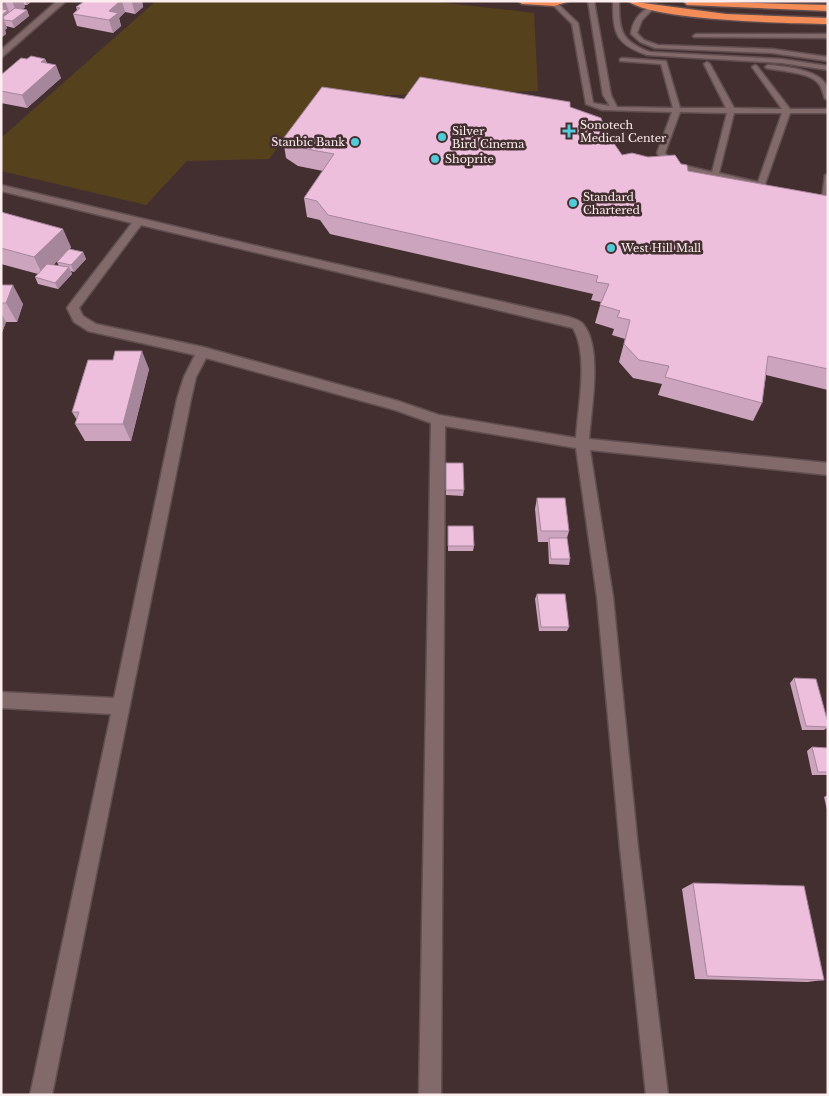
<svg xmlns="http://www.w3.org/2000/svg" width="829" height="1096" font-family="'Libre Baskerville',serif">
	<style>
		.green { fill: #56411d }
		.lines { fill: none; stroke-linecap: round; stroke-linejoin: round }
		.lane-casing { stroke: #604e50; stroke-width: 3 }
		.street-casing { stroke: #604e50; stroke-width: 3 }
		.highway-casing { stroke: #604e50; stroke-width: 3 }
		.lane { fill: #826a6b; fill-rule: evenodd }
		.street { fill: #826a6b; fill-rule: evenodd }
		.highway { fill: #f48c57; fill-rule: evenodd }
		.wall { fill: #cca4be; fill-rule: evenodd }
		.shaded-wall { fill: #a6869b }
		.building { fill: #edbfdd; stroke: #a6869b }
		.poi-dot { fill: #52cbd9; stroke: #442f30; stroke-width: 2 }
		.labels { text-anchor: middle; stroke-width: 5; stroke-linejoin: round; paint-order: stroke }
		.far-poi-label { font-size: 11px; fill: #fcedee; stroke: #442f30; text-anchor: start }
	</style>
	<rect width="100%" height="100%" fill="#442f30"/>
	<!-- green -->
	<path class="green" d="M156,1H429L534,13L538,91L316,97L269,159L187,161L146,205L1,171V138Z"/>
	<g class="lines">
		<defs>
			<g id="lane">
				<path d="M588,1H594L611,95L617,107L673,108L661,64L620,61V59L622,58L666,61L680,108H726L704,64L707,62L710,64L734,108L782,109L752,67L755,65L757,66L790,109H828V113H790L764,187L668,167L657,153L672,112L602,110L586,104L572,24L551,3L556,2L578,23L593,103L610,106L603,95ZM680,112L727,113L712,172L674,163L665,153ZM734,113H782L758,182L719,173Z"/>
				<path d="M613,1H619C619,31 621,41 650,52L782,59L828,66V70L782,63L647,55C615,44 613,33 613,1Z"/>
				<path d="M651,6L654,8L642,20L637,33L644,40L658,45L772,49L828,57V61L772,53L655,48L640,42L631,34C632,21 640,12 651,6Z"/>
				<path d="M696,34H828V38L694,37L693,36Z"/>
				<path d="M768,65C783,66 822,70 827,87C828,90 828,95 828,99H825C823,94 822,88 819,84C810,72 779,71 766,68L765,67Z"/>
				<path d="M825,175H828V200H826L822,198Z"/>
			</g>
			<g id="street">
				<path d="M57,1H66L1,58V50Z"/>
				<path d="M1,185L270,249L569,317C574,319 580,320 583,324C603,347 591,410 589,439L828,463V475L590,450L613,597L638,848L668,1095H646L620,848L597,597L576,448L445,426L441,1095H419L431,423L395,410L206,358L196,377L191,399L52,1095H30L111,714L1,708V692L114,698L177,399L184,377L195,355L88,331L74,322L67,308L69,305L132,223L1,191ZM141,225L573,328C589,356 578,406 576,438L439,415L398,401L203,347L96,324L83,316L79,308Z"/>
			</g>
			<g id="highway">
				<path d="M518,1H570L554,6L522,4Z"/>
				<path d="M628,1L726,14L828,18V24C790,23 653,21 628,1Z"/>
				<path d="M683,1L828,5V11L687,5Z"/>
			</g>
		</defs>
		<!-- lane casing -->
		<use href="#lane" class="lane-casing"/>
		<!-- street casing -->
		<use href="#street" class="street-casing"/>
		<!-- highway casing -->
		<use href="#highway" class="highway-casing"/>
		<!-- lane -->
		<use href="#lane" class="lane"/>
		<!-- street -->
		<use href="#street" class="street"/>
		<!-- highway -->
		<use href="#highway" class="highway"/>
	</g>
	<!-- wall -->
	<g class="wall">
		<path d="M1,1H32L27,5H24L25,7L23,9L27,10L29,16L14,28L6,26L7,28L5,30L6,34L1,38Z"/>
		<path d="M85,1H142L143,7L135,14L125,12L119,18L121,26L113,33L77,26L73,14L77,10L76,7Z"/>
		<path d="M27,59H45L47,63L61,78L27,108L1,103V75Z"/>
		<path d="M404,99L570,107L606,132L622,155L681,164L688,171L828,196V390L766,375L762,403L753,421L658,395L662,384L633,378L619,362L625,339L612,335L614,329L595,323L601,302L591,300L593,294L330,234L320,220L307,217L304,198L323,171L298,166L286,158L283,139Z"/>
		<path d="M1,212L71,247L70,249L83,252L86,259L74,272L71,271L72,274L58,289L38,284L35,277L38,274L1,264ZM60,258L57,262L59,266L53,265Z"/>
		<path d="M1,285L23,304L17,322H6L1,335Z"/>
		<path d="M149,369L131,441H85L75,424L77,420L72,412Z"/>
		<path d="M446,463L464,490L463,496L446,495Z"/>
		<path d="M537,498L569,531L567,538L570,559L569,565L549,564L548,542H538L535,509Z"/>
		<path d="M448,526L474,546L473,551H448Z"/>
		<path d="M537,594L569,627L567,631H539L535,599Z"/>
		<path d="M794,678L828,723V727L824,730H802L790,683Z"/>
		<path d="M812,747L828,748V775H812L807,751Z"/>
		<path d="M828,795V814L824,797Z"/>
		<path d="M693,883L824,980L807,982L695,979L682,889Z"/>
	</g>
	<!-- shaded-wall -->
	<g class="shaded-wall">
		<path d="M2,1H5L9,12L4,20L7,28L5,30L6,34L1,38V15L5,12L1,3Z"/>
		<path d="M12,1H23L25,7L17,14Z"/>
		<path d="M25,1H32L27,5Z"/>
		<path d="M120,1H122L125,12L119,18L121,26L113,33L109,20V11Z"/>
		<path d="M142,1L143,7L135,14L132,2Z"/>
		<path d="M27,10L29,16L14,28L12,21Z"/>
		<path d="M45,59L49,71L56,65L61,78L27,108L22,95L41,62Z"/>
		<path d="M63,229L71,247L43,276L34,257Z"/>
		<path d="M83,252L86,259L74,272L71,265Z"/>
		<path d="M69,267L72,274L58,289L55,283Z"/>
		<path d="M13,285L23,304L17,322L6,303Z"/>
		<path d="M1,313L6,322L1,335Z"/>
		<path d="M142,351L149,369L131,441L123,424Z"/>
	</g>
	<!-- building -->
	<g class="building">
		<path d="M85,1H120L109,11L118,13L109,20L73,14L80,8L76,7Z"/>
		<path d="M15,8L27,10L12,21L4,20L3,17Z"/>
		<path d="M1,9L8,10L2,15Z"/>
		<path d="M31,56L45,59L41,62L56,65L22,95L1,91V75L21,58L27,59Z"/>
		<path d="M420,77L570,102V107L601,118L606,132L622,155L632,153L648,157L675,155L681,164L687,165L688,171L828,196V369L768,356L762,403L665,377L669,366L639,360L624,344L630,320L617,317L620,311L600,305L609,284L596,282L598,276L328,215L317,201L304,198L334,154L296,147L283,139L322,87L404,99Z"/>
		<path d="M1,212L63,229L34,257L1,248Z"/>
		<path d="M69,249L83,252L71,265L57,262Z"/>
		<path d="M47,264L69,267L55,283L35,277Z"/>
		<path d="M1,285H13L6,303H1Z"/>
		<path d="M115,351H142L123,424H75L79,412H72L88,360H113Z"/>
		<path d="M446,463H463L464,490H446Z"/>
		<path d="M537,498H565L569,531H541Z"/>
		<path d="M448,526H473L474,546H448Z"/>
		<path d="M549,538H567L570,559H551Z"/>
		<path d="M537,594H565L569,627H541Z"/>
		<path d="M794,678L816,679L828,723V727L806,726Z"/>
		<path d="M812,747L828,748V772H818Z"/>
		<path d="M693,883L804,886L824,980L707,976Z"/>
	</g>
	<!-- markers -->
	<g class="poi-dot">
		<path d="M566.5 123.5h5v5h5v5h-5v5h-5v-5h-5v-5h5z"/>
		<circle cx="442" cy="137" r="5"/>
		<circle cx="355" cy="142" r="5"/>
		<circle cx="435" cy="159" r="5"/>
		<circle cx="573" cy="203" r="5"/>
		<circle cx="611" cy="248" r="5"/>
	</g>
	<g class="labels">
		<!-- far-poi labels -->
		<g class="far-poi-label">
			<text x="580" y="129">Sonotech<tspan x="580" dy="13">Medical Center</tspan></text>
			<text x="452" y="135">Silver<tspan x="452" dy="13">Bird Cinema</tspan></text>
			<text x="345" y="146" text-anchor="end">Stanbic Bank</text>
			<text x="445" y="163">Shoprite</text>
			<text x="583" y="201">Standard<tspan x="583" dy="13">Chartered</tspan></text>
			<text x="621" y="252">West Hill Mall</text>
		</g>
	</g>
	<!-- border -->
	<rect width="829" height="1096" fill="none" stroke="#fcedee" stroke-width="5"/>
</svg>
